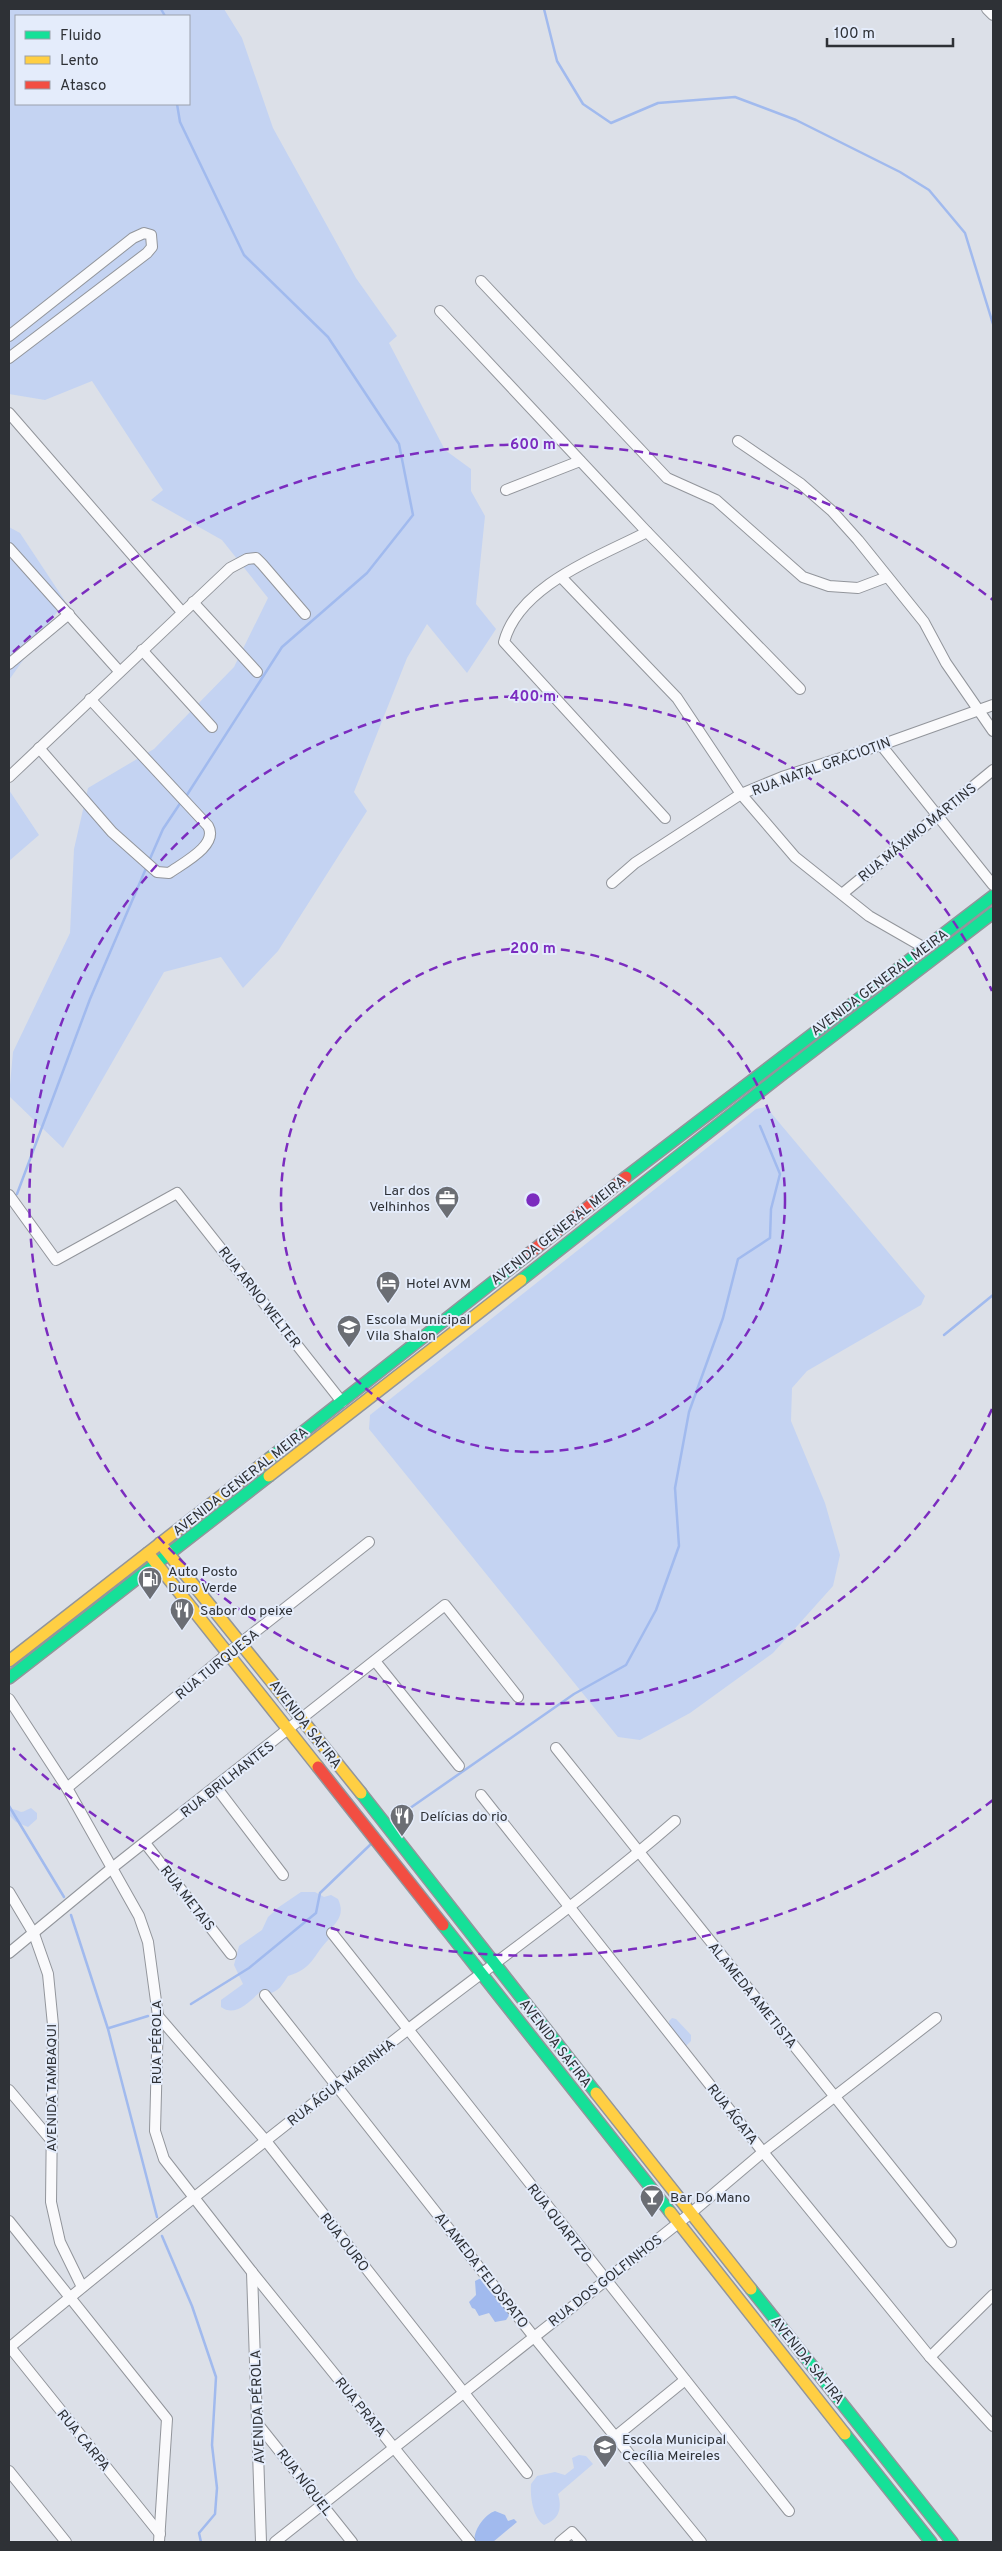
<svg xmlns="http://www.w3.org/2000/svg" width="1002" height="2551" font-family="Overpass,sans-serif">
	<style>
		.green { fill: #c4d3f2; fill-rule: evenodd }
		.water { fill: #a1baee }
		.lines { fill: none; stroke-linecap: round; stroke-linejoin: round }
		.stream { stroke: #a1baee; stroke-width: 2.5 }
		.street-casing { stroke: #92959b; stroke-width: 12 }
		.fast-casing { stroke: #92959b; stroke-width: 14 }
		.slow-casing { stroke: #92959b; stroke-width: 14 }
		.jam-casing { stroke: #92959b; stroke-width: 14 }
		.street { stroke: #fafafc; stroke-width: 10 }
		.fast { stroke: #16e098; stroke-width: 11 }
		.slow { stroke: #ffcf43; stroke-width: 11 }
		.jam { stroke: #f24e42; stroke-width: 11 }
		.ring { fill: none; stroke: #7b2cbf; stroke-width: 2.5; stroke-dasharray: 9 6 }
		.labels { text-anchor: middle; stroke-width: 4; stroke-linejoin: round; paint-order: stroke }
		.street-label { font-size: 14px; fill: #2e3136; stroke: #e4ecfb }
		.poi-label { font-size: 14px; fill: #2e3136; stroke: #e4ecfb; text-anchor: start }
		.centre { fill: #7b2cbf; stroke: #e4ecfb; stroke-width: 2.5 }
		.ring-label { font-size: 15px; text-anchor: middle; font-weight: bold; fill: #7b2cbf; stroke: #e4ecfb; stroke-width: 4; stroke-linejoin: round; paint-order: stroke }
	</style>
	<rect width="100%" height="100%" fill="#dce0e8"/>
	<!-- green -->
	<g class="green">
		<path d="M9,9H224L242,38L273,128L356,278L397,336L389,343L445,450L471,469V491L485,516L476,604L496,629L467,673L427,624L407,658L354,792L367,811L278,951L243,988L221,957L164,972L63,1148L9,1096L13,1052L70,933L74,849L88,788L154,749L234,667L268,598L222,540L151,500L163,490L92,381L45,400L9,394ZM16,16H189V104H16Z"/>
		<path d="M9,527L20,533L65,601L9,680Z"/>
		<path d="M9,790L39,835L9,861Z"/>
		<path d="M766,1107L925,1296L921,1305L807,1371L792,1388L791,1421L825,1503L840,1555L833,1586L773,1653L690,1713L640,1740L618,1737L369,1429L370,1415L756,1109Z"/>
		<path d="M31,1808L37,1813V1819L28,1827L16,1822L9,1815V1811L12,1809C25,1812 18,1814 31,1808Z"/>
		<path d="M301,1892H315L324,1897L331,1895L338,1899C345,1914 338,1921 328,1932L329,1939C313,1955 313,1969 288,1976C282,1985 279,1992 267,1994L262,1990C251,2000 236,2018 221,2007V2000L243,1984L234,1965L239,1946L262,1930L268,1917L279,1907Z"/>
		<path d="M672,2018L676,2019L691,2035V2041L686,2046L678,2043L669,2032V2021Z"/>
		<path d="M579,2455L586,2456L593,2464L558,2494C562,2508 560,2519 544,2525C533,2518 530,2497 531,2484L537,2476L555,2472L565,2475L574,2468L572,2458Z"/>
	</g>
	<!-- water -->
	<g class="water">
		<path d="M481,2278L495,2290V2298L507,2308L510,2314L506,2320L495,2322L489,2313L479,2316L475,2309L472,2308L469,2302L476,2295L475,2281Z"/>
		<path d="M495,2511L505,2515L508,2521L514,2519L517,2522L493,2542H475C472,2532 485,2514 495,2511Z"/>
	</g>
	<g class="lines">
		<!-- stream -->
		<g class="stream">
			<path d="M161,9L165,16"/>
			<path d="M544,9L557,61L583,104L611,123L658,103L735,97L796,120L900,172L929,190L965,233L993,324"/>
			<path d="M177,104L180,122L244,255L328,337L399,444L413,515L367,573L282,647L185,798"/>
			<path d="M149,861L163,829L181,802"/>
			<path d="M17,1194L90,999L147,866"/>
			<path d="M944,1335L993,1295"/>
			<path d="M9,1806L64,1897"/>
			<path d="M391,1824L403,1813L574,1694L626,1665L656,1610L679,1546L675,1488L689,1412L723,1318L738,1259L770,1238L771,1209L780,1174L760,1126"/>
			<path d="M71,1915L108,2029L157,2217"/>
			<path d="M191,2004L249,1968L316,1913L320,1893L371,1844"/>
			<path d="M109,2028L148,2016"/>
			<path d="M162,2236L192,2306L216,2377L212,2445L217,2488L215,2514L199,2533L201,2542"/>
		</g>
		<defs>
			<g id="street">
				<path d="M987,9L993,15"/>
				<path d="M481,281L667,478L716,500L803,577L829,586L858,588L887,577"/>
				<path d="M440,311L647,532L800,689"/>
				<path d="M9,336L133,238L144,233L151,235L152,247L147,253L9,358"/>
				<path d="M9,413L182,612"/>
				<path d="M738,441L801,484L832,511L858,540L924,622L946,663L993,731"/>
				<path d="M506,490L580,461"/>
				<path d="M647,532C599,557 519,585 504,642L665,818"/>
				<path d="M9,548L119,671"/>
				<path d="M561,577L677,698L741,794L795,857L869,916L923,947"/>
				<path d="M193,602L257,672"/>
				<path d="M142,650L212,727"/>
				<path d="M9,664L69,614"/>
				<path d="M881,745L993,885"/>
				<path d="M39,748L112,832L157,872L169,873C183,863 219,845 208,826L90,699"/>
				<path d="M9,777L230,568L247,559L256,558L262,564L305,614"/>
				<path d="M612,883L635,863L741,794L782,777L881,745L993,705"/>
				<path d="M842,894L993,770"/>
				<path d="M9,1195L56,1260L177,1193L342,1402"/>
				<path d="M375,1661L459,1766"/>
				<path d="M9,1699L67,1788L139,1916L148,1942L158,2016L155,2131L164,2159L252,2272L470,2542"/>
				<path d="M556,1748L951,2242"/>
				<path d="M216,1787L283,1875"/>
				<path d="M67,1788L228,1653L369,1542"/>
				<path d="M481,1795L763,2152L930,2357L993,2426"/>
				<path d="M145,1843L231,1954"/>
				<path d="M9,1892L34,1934L48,1974L53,2025L51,2202L60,2242L82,2287"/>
				<path d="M332,1933L789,2511"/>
				<path d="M9,1953L112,1868L445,1605L518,1697"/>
				<path d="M265,1995L534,2337L701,2542"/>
				<path d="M158,2016L266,2141L527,2473"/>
				<path d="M9,2090L51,2140"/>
				<path d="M9,2221L167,2419L159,2542"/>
				<path d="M252,2272L261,2542"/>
				<path d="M9,2346L160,2534"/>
				<path d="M9,2348C139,2239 272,2135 406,2031C496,1961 589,1896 675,1821"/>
				<path d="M930,2357L993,2295"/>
				<path d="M257,2423L352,2542"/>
				<path d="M615,2437L685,2380"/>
				<path d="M9,2471L66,2542"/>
				<path d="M275,2542L691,2213L763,2152L936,2018"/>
				<path d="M560,2542L572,2532L581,2542"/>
			</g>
			<g id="fast">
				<path d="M626,1177L993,896"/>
				<path d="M521,1280L780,1076L993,913"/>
				<path d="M270,1458L526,1256"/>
				<path d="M9,1678L269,1476"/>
				<path d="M361,1793L596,2093"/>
				<path d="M443,1925L670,2212"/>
				<path d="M751,2289L952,2542"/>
				<path d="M845,2434L931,2542"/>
			</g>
			<g id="slow">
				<path d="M269,1476L521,1280"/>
				<path d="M160,1543L361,1793"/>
				<path d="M148,1553L318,1767"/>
				<path d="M9,1661L270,1458"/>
				<path d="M596,2093L751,2289"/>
				<path d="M670,2212L845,2434"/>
			</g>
			<g id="jam">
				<path d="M526,1256L626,1177"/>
				<path d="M318,1767L443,1925"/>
			</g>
		</defs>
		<!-- street casing -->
		<use href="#street" class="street-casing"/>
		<!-- fast casing -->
		<use href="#fast" class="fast-casing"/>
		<!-- slow casing -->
		<use href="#slow" class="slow-casing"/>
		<!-- jam casing -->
		<use href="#jam" class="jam-casing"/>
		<!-- street -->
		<use href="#street" class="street"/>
		<!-- fast -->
		<use href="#fast" class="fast"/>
		<!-- slow -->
		<use href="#slow" class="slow"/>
		<!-- jam -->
		<use href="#jam" class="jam"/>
	</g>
	<!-- distance rings -->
	<g class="ring">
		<circle cx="533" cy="1200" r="252"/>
		<path d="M992 1409A504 504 0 1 1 992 991"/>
		<path d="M993 1800A756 756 0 0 1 13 1748M13 652A756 756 0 0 1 993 600"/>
	</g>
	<!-- icons -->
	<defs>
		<symbol id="office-pin" viewBox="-11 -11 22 30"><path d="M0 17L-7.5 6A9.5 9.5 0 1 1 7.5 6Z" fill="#6b6e74" stroke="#e4ecfb"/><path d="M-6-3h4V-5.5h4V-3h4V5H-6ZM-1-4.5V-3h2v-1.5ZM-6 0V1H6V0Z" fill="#fff"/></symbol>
		<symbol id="hotel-pin" viewBox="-11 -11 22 30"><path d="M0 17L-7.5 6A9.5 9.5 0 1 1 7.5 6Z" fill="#6b6e74" stroke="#e4ecfb"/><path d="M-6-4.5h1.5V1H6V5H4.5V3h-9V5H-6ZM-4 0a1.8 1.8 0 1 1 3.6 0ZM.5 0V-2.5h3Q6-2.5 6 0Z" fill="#fff"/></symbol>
		<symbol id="school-pin" viewBox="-11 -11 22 30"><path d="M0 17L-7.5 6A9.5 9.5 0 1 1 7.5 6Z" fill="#6b6e74" stroke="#e4ecfb"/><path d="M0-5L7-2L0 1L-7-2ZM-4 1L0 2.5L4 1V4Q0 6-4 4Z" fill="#fff"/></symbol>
		<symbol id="fuel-pin" viewBox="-11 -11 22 30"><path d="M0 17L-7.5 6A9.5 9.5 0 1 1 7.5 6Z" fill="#6b6e74" stroke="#e4ecfb"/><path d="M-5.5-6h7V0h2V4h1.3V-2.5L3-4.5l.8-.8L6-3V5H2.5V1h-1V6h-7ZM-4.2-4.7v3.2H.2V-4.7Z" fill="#fff"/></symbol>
		<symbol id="restaurant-pin" viewBox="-11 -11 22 30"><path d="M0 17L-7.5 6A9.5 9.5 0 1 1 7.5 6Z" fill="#6b6e74" stroke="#e4ecfb"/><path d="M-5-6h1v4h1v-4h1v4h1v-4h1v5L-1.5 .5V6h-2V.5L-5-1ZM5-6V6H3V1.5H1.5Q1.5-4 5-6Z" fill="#fff"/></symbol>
		<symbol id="bar-pin" viewBox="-11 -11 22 30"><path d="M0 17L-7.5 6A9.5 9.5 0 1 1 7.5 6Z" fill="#6b6e74" stroke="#e4ecfb"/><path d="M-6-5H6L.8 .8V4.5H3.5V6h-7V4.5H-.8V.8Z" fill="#fff"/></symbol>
	</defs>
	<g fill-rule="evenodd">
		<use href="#office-pin" x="433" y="1184" width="28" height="38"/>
		<use href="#hotel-pin" x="374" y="1269" width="28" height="38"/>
		<use href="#school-pin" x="335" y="1313" width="28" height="38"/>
		<use href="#fuel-pin" x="136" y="1565" width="28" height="38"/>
		<use href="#restaurant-pin" x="168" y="1596" width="28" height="38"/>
		<use href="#restaurant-pin" x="388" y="1802" width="28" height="38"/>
		<use href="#bar-pin" x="638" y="2183" width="28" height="38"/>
		<use href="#school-pin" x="591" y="2433" width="28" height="38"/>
	</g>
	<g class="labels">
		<!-- street labels -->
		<g class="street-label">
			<text transform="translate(821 766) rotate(-20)" y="5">RUA NATAL GRACIOTIN</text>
			<text transform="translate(917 832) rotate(-39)" y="5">RUA MÁXIMO MARTINS</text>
			<text transform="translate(879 982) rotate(-37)" y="5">AVENIDA GENERAL MEIRA</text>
			<text transform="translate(558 1230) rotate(-38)" y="5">AVENIDA GENERAL MEIRA</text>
			<text transform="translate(260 1297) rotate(52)" y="5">RUA ARNO WELTER</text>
			<text transform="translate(240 1481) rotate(-38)" y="5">AVENIDA GENERAL MEIRA</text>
			<text transform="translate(217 1664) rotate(-39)" y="5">RUA TURQUESA</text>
			<text transform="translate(306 1724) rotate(52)" y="5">AVENIDA SAFIRA</text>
			<text transform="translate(227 1779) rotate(-38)" y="5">RUA BRILHANTES</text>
			<text transform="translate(188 1898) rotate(52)" y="5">RUA METAIS</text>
			<text transform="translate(753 1995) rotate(51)" y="5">ALAMEDA AMETISTA</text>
			<text transform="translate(156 2042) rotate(-90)" y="5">RUA PÉROLA</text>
			<text transform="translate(556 2043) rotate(52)" y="5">AVENIDA SAFIRA</text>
			<text transform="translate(341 2082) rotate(-38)" y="5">RUA ÁGUA MARINHA</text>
			<text transform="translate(51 2088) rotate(-90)" y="5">AVENIDA TAMBAQUI</text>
			<text transform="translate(733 2114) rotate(52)" y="5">RUA ÁGATA</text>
			<text transform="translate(560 2223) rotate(52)" y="5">RUA QUARTZO</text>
			<text transform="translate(345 2242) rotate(52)" y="5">RUA OURO</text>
			<text transform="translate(482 2270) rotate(52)" y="5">ALAMEDA FELDSPATO</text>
			<text transform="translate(605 2280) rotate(-38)" y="5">RUA DOS GOLFINHOS</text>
			<text transform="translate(808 2360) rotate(51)" y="5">AVENIDA SAFIRA</text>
			<text transform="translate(257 2407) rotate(-92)" y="5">AVENIDA PÉROLA</text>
			<text transform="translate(361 2407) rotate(51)" y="5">RUA PRATA</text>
			<text transform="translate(84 2440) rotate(51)" y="5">RUA CARPA</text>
			<text transform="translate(305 2482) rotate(52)" y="5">RUA NÍQUEL</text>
		</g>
		<!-- poi labels -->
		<g class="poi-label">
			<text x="430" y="1195" text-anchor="end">Lar dos<tspan x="430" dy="16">Velhinhos</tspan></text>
			<text x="406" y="1288">Hotel AVM</text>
			<text x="366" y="1324">Escola Municipal<tspan x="366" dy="16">Vila Shalon</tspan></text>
			<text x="168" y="1576">Auto Posto<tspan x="168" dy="16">Duro Verde</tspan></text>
			<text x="200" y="1615">Sabor do peixe</text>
			<text x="420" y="1821">Delícias do rio</text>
			<text x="670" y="2202">Bar Do Mano</text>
			<text x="622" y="2444">Escola Municipal<tspan x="622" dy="16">Cecília Meireles</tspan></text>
		</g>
	</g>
	<circle cx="533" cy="1200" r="8" class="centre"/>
	<g class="ring-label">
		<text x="533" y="449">600 m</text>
		<text x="533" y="701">400 m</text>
		<text x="533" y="953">200 m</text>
	</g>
	<!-- border -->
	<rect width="1002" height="2551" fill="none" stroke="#2e3136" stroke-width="20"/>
	<!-- legend -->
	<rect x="15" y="15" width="175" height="90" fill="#e4ecfb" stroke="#9ba1ac"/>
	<rect x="25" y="31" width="25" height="8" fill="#16e098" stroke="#9ba1ac"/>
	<text x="60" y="40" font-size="15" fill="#2e3136">Fluido</text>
	<rect x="25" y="56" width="25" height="8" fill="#ffcf43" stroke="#9ba1ac"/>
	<text x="60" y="65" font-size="15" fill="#2e3136">Lento</text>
	<rect x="25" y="81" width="25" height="8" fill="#f24e42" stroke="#9ba1ac"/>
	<text x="60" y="90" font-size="15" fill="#2e3136">Atasco</text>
	<!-- scale -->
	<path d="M827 38v8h126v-8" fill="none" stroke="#2e3136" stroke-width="2.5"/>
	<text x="834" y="38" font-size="15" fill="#2e3136" stroke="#e4ecfb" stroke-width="4" paint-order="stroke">100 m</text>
</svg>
